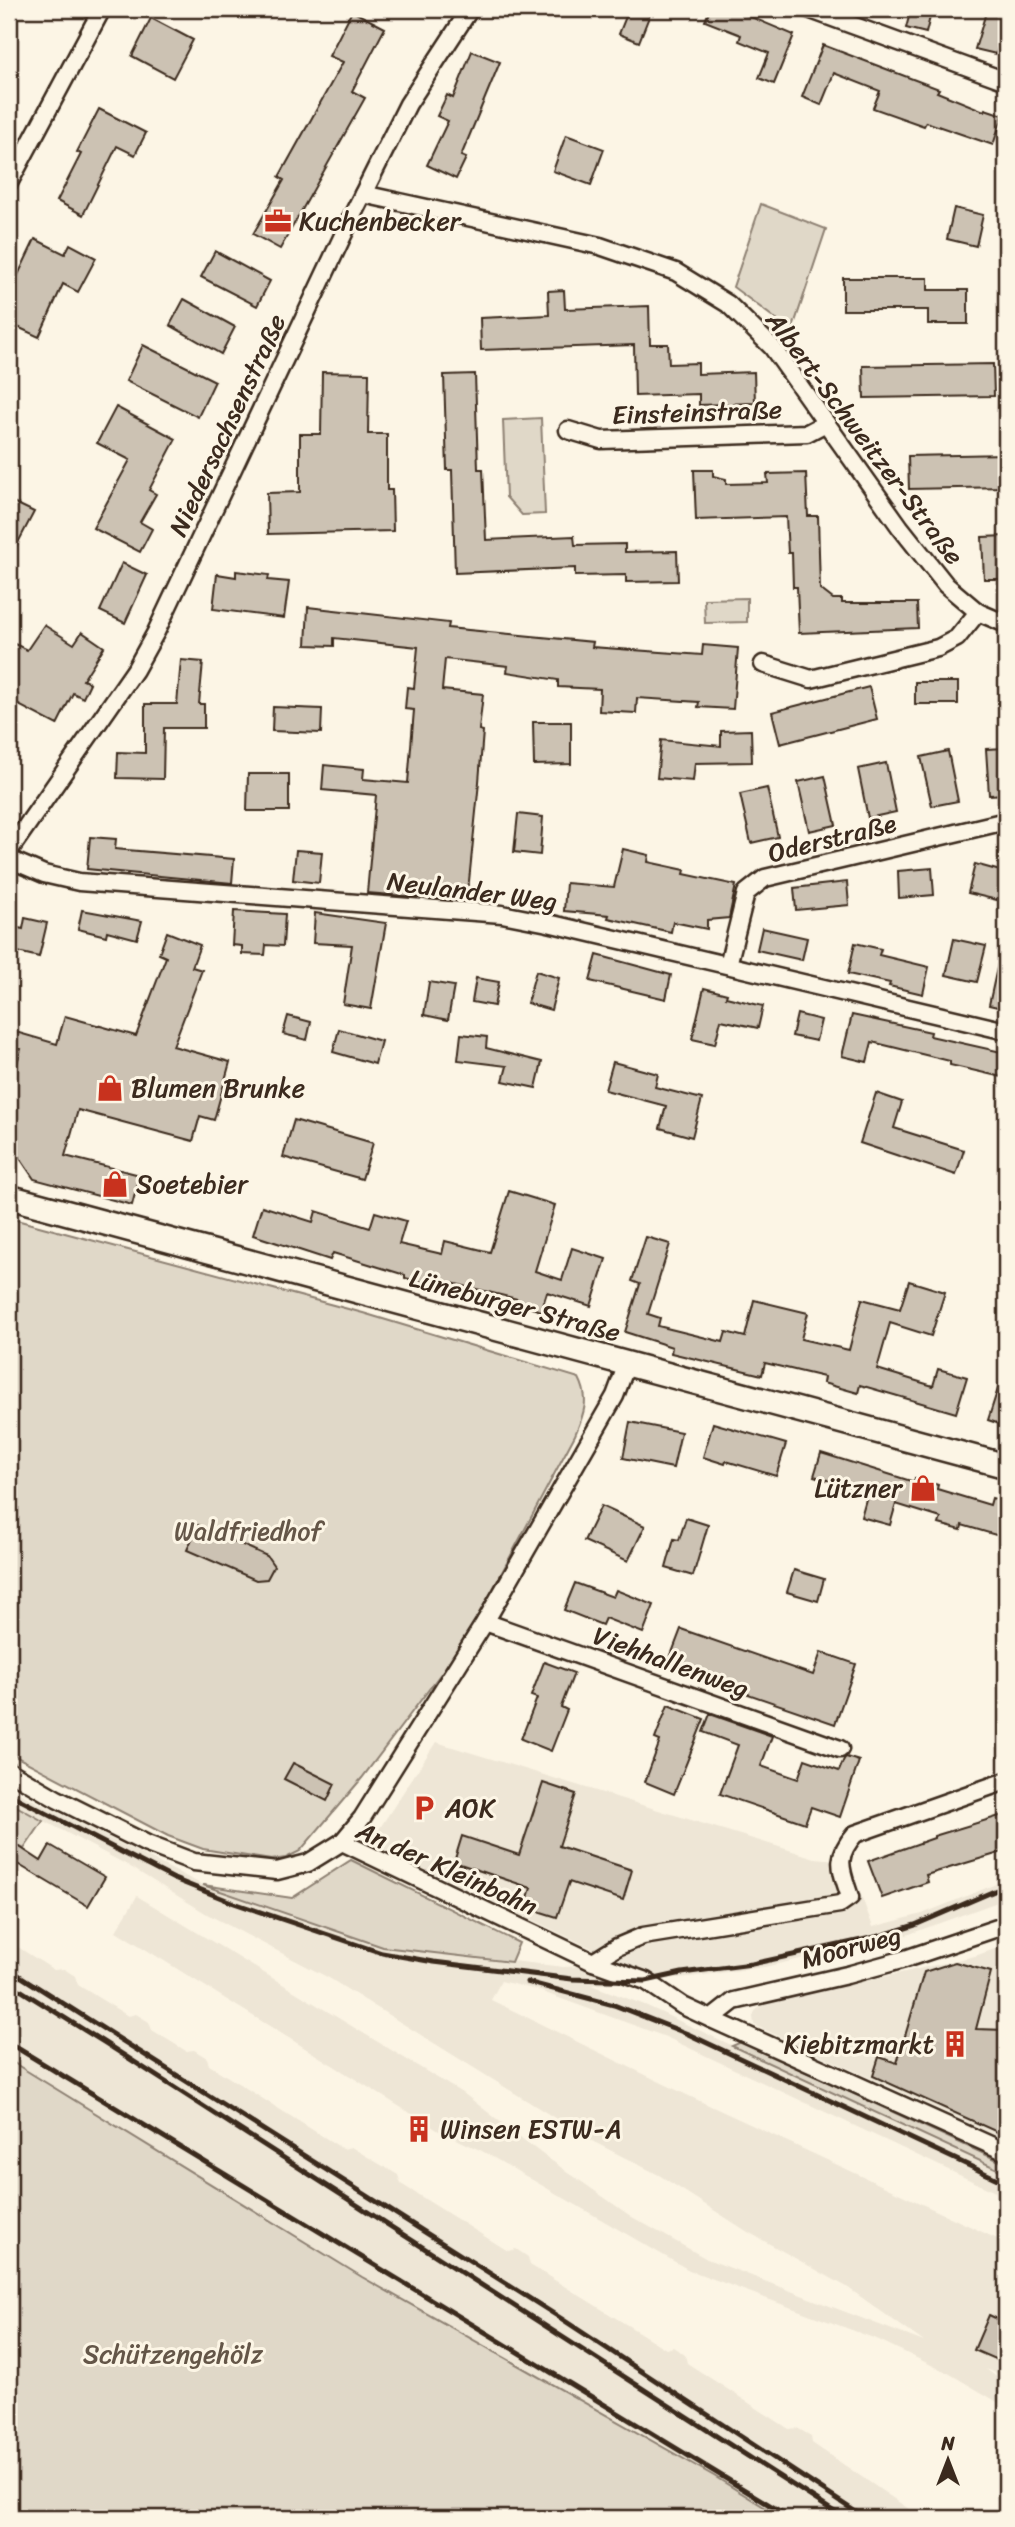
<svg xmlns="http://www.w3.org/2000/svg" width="1015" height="2527" font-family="Sriracha,sans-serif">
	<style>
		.built { fill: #eee6d6 }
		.green { fill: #e0d8c8; stroke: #8e8173; stroke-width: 2 }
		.building { fill: #ccc2b3; stroke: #3b2a1e; stroke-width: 2 }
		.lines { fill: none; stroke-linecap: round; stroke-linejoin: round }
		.minor-casing { stroke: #3b2a1e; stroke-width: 21 }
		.secondary-casing { stroke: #3b2a1e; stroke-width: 28 }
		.minor { stroke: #fcf5e5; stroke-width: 16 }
		.secondary { stroke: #fcf5e5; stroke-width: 23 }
		.rail { stroke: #3b2a1e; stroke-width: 5 }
		.labels { text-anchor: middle; stroke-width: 6; stroke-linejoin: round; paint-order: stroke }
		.poi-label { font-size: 26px; fill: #3b2a1e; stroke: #fcf5e5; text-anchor: start }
		.street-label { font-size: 26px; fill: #3b2a1e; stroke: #fcf5e5 }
		.park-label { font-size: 26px; fill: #645648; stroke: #fcf5e5 }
	</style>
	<rect width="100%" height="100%" fill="#fcf5e5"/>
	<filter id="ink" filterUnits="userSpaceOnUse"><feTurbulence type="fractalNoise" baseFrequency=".0143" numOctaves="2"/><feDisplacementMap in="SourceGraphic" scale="14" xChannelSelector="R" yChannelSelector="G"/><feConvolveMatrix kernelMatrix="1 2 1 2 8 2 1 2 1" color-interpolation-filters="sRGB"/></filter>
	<g filter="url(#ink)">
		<!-- built -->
		<g class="built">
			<path d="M436,1742L815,1858L848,1861L873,1927L922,1914L1006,1880V1899L901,1937L764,1967L689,1977L591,1985L645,2005L1006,2173V2197L666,2037L537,1990L501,1981L491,2000L689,2096L1006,2243V2377L986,2369L1006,2384V2407L950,2374L879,2340L689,2270L482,2151L439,2131L116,1931L137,1896L467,2096L542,2154L632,2217L707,2259L924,2342L847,2287L748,2232L659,2175L592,2141L329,1978L207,1914L129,1866L9,1802V1788L203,1885L383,1946L564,1967L625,1964L370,1843Z"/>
			<path d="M9,1939L10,1942L54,1970L64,1969L75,1976L78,1985L128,2016L136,2014L149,2022L152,2030L186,2051L194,2050L207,2058L209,2065L343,2149L351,2147L398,2175L401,2184L508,2251L516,2249L528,2257L530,2265L666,2349L673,2347L685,2355L687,2363L789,2429L797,2428L811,2436L812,2443L922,2518H782L714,2476L362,2277L9,2060Z"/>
			<path d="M1006,1945V2140L754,2025L753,2016L755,2011L764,2004L975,1956Z"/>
		</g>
		<!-- green -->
		<g class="green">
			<path d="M761,204L826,229L792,331L733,287Z"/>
			<path d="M541,418L545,514L522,515L506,497L503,420Z"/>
			<path d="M747,598V622L705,623L704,599Z"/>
			<path d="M9,1218L363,1313L579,1378C590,1399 584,1414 575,1435L476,1621L445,1668L362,1778L300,1851L286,1858L271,1860L203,1849L168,1836L9,1753Z"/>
			<path d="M9,1802L43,1821L24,1849L9,1840C15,1826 9,1816 9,1802Z"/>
			<path d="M351,1860L519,1943L511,1962L383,1947L203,1885L292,1898Z"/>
			<path d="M741,2042L1006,2164V2173L732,2046Z"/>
			<path d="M9,2060L362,2277L714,2476L782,2518H9V2412L16,2398L9,2370Z"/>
		</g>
		<!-- building -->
		<g class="building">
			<path d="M629,9H652L639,42L619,34Z"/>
			<path d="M710,9H732L794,35L774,84L759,78L769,53L739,41L741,35L705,21Z"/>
			<path d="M911,9H932L926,33L906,28Z"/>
			<path d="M987,9H1006V19L996,54L975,49Z"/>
			<path d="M352,11L385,28L352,91L365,98L280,249L253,234L284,180L279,177L343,62L329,56Z"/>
			<path d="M151,18L193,40L173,78L132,56Z"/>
			<path d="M823,45L939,89L937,92L984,111L985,109L1003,115L993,145L926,122L924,126L873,108L880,91L834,73L821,105L802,97Z"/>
			<path d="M472,51L500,62L461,156L466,158L456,179L427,165L448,121L437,116L447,95L453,98Z"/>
			<path d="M99,109L146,133L135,155L117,146L83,215L57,201L81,154L77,152Z"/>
			<path d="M566,135L604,149L591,185L553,171Z"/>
			<path d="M954,208L983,215L976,246L947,239Z"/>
			<path d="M35,239L65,254L70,244L96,258L78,292L63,284L39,337L9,323V294Z"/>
			<path d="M215,251L270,281L257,306L201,277Z"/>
			<path d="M843,278H928V290H968V324H928V310H843Z"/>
			<path d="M564,290L565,309L649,306L650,344H668L669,364L698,363V374L754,372L755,403L699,405V394L635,396L634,345L481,350L480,318L549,315L548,291Z"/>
			<path d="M184,299L235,327L221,354L170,325Z"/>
			<path d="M143,345L215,381L198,417L126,381Z"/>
			<path d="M993,364L994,396L864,398L863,366Z"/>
			<path d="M322,372L369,373L368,434H387V490H392L393,531L268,534L267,493L300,492V434H321Z"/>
			<path d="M475,374L478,469H483L486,540L574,536L575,545L625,544V552L677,551L678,581L626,582V575L575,576V568L455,573L452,470H447L444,375Z"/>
			<path d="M116,407L176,439L149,490L156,494L140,522L152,529L140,552L93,528L130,460L97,443Z"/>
			<path d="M1006,454V487L909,489L908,456Z"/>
			<path d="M694,470H713V476L726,479V484L768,483L767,474L806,473L808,516H818L820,589L833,599H842V603H917L918,628L799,633L797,587H793L792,553H788L786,517L696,520Z"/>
			<path d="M9,500L34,512L9,560Z"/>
			<path d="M1006,536V579H984L982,537Z"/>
			<path d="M122,563L147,575L125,623L100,611Z"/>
			<path d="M236,571L269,575L268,580L289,582L284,618L213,609L217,574L236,577Z"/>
			<path d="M308,607L449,623L448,628L593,642L592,647L702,655L703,645L738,648L733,709L698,707L699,702L637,698L636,713L599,711L600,689L558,687V680L507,672L508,666L445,659L442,690L483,694L479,730L483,731L479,782L467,901L367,893L376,795L322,790L324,765L364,769L363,779L408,783L414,710L405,709L407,687L414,688L418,647L334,638V646L306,645Z"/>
			<path d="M44,625L74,644L82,632L104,647L83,680L90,683L83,698L73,693L57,725L9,700V657L15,644L27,650Z"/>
			<path d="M181,660L203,662L199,704H204V728H164L163,779L117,778L118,752L145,753V704H177Z"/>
			<rect x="915" y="682" width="43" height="22"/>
			<path d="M869,687L877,719L780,744L772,712Z"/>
			<path d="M273,707L322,709L321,733L272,731Z"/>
			<path d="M533,722H571V764L534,765Z"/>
			<path d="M751,730L752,762L695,763L693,781L657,778L661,740L721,746V731Z"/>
			<path d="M1006,748V794L989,795L986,749Z"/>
			<path d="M948,751L958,801L932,806L921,757Z"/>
			<path d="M886,763L896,812L868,818L858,769Z"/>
			<path d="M248,774H289V811H247Z"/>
			<path d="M825,776L836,825L809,831L798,782Z"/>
			<path d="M767,788L778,837L751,843L740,794Z"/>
			<path d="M518,814L543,817L540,855L514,852Z"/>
			<path d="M90,837L116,839L115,849L234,859L232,883L87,869Z"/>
			<path d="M623,849L649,855L648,862L685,870L684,874L736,885L729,918L707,920V929L673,922L671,932L608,918L609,915L564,911L566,883L614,887Z"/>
			<path d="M296,850L322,852L319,883L293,880Z"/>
			<path d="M975,864L1004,872L997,900L968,893Z"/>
			<path d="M932,868L934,895L899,898L898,871Z"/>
			<path d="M847,882L849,905L796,910L794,888Z"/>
			<path d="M82,910L142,921L137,939L107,931L106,936L78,929Z"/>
			<path d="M234,911L285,914L283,946L266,945L265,955L242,954V946L232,945Z"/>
			<path d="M315,913L386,923L371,1009L343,1004L352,945L313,943Z"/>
			<path d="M25,918L47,923L39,957L9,950V926L23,929Z"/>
			<path d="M762,928L807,938L802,960L757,950Z"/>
			<path d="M167,932L200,945L192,967L202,970L173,1046L230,1062L214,1120L200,1116L193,1141L78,1110L65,1156L140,1175L132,1205L34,1179L9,1142V1092L21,1049L9,1047V1030L57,1044L65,1016L136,1036L166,957L159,954Z"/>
			<path d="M954,939L986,946L977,982L946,975Z"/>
			<path d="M855,943L881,949L879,955L929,967L923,994L889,986L890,983L848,974Z"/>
			<path d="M1000,954L1006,955V1009L989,1005Z"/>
			<path d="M597,955L671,975L666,999L590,981Z"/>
			<path d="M536,971L559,978L551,1010L527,1003Z"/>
			<path d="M476,978L499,982L494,1006L472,1002Z"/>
			<path d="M429,982L454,986L448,1020L424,1015Z"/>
			<path d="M704,988L727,994L726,997L763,1006L758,1028L721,1020L715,1044L692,1039Z"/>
			<path d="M797,1014L821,1020L816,1041L792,1036Z"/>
			<path d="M852,1015L931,1032L930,1036L1006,1053V1078L950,1065V1061L872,1042L867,1062L842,1056Z"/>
			<path d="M288,1016L311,1022L307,1040L283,1034Z"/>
			<path d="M339,1029L381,1041L375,1064L333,1052Z"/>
			<path d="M461,1034L487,1037L486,1048L542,1062L536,1088L503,1081L507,1066L458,1060Z"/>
			<path d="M613,1062L658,1074L655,1087L702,1099L692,1137L660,1128L666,1106L605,1090Z"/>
			<path d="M876,1093L902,1102L894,1128L964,1150L956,1175L860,1143Z"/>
			<path d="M294,1120L373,1143L362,1179L283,1157Z"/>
			<path d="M509,1191L555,1205L535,1271L562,1280L572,1248L606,1259L591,1306L547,1292L541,1311L516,1303L517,1299L431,1278L430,1284L405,1278V1275L333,1253L330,1260L253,1235L262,1206L313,1222L316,1211L370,1228L375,1212L406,1221L399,1244L442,1254L445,1241L490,1252Z"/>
			<path d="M646,1237L670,1244L648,1314L660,1318L658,1326L723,1342L726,1332L745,1337L754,1300L808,1313L801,1339L849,1350L862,1299L900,1309L909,1281L945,1292L931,1336L890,1323L877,1369L933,1386L938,1369L967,1377L956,1413L860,1385L858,1393L823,1383L824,1377L765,1363L762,1375L671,1353L672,1347L625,1332L640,1284L632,1281Z"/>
			<path d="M1003,1373L1006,1374V1426L988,1420Z"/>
			<path d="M630,1422L681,1432L673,1468L623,1458Z"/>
			<path d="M713,1423L786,1444L776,1476L726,1461L725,1464L703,1457Z"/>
			<path d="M821,1453L914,1482L915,1478L938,1485L937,1489L990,1505L992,1498L1006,1502V1538L962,1525L961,1530L939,1524L941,1518L896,1504L890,1525L861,1517L868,1492L814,1476Z"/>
			<path d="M601,1506L645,1526L628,1561L584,1541Z"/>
			<path d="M686,1518L708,1525L693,1576L666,1568L674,1539L679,1540Z"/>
			<path d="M198,1525L267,1556L274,1566L267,1579L256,1580L187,1550Z"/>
			<path d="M794,1570L824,1579L818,1601L787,1592Z"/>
			<path d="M575,1583L613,1597L616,1590L654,1605L643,1633L605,1618L602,1625L564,1610Z"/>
			<path d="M681,1629L813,1675L821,1652L856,1664L835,1724L667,1666Z"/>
			<path d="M544,1662L574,1673L561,1707L567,1710L551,1751L521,1739L537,1698L531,1696Z"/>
			<path d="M668,1705L704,1719L674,1794L645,1782L660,1741L655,1739Z"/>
			<path d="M710,1714L772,1736L761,1766L798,1779L805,1759L839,1771L844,1759L846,1757L859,1761L840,1817L811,1807L805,1823L720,1794L738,1745L703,1732Z"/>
			<path d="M293,1763L335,1784L327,1801L284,1779Z"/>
			<path d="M543,1783L576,1794L559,1846L632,1870L623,1900L569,1882L557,1917L525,1907L531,1888L454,1862L462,1836L519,1855Z"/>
			<path d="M1006,1814V1851L926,1875L928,1882L882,1898L868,1861L934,1838V1836Z"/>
			<path d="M9,1840L41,1861L50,1845L105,1877L88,1906L9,1859Z"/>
			<path d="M955,1962L991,1972L976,2029L1006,2030V2136L873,2076L879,2057L897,2063L924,1972Z"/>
			<path d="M989,2315L1006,2323V2338L997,2360L974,2350Z"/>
		</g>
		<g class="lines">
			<defs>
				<g id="minor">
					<path d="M808,9L1006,81"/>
					<path d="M9,183L102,9"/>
					<path d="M363,194L600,246L676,272L728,304L772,347L900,527L946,585L978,612L1006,624"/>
					<path d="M568,430L601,440L807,433L826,423"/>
					<path d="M763,664L811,679L938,648L957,638L978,612"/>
					<path d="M9,851L135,670L156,632L354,212L408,104L470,9"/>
					<path d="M9,859L44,874L79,882L502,914L548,923L1006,1031"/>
					<path d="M728,965L746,893L765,878L1006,821"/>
					<path d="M485,1622L840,1749"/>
					<path d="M9,1771L57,1799L147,1844L194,1862L277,1871L308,1863L342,1842L362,1818L485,1622L615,1396L627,1364"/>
					<path d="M342,1842L593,1962L646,1981L683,2006L711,2019L1006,2152"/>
					<path d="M593,1962L617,1947L643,1936L840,1904L850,1897C841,1869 834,1858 855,1834L1006,1781"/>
					<path d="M711,2019L734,2001L847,1975L905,1959L1006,1925"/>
				</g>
				<path id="secondary" d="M9,1197L1006,1466"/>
			</defs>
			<!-- minor casing -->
			<use href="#minor" class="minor-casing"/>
			<!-- secondary casing -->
			<use href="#secondary" class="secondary-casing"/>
			<!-- minor -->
			<use href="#minor" class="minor"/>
			<!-- secondary -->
			<use href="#secondary" class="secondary"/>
			<!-- rail -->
			<g class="rail">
				<path d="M9,1794L174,1879L234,1903L382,1953L434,1962L572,1979L646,1981L682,1973L752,1964L880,1936L915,1925L1006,1886"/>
				<path d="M9,1969L562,2319L865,2518"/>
				<path d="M527,1982L614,2005L688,2034L1006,2183"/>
				<path d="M9,1983L105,2043L844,2518"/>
				<path d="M9,2043L791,2518"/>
			</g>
		</g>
	</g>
	<!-- icons -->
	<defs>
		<symbol id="office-bare" viewBox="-9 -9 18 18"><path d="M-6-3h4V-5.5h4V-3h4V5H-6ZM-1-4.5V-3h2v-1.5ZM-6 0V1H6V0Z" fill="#c8321e" stroke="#fcf5e5" stroke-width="2.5" paint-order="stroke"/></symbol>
		<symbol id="shop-bare" viewBox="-9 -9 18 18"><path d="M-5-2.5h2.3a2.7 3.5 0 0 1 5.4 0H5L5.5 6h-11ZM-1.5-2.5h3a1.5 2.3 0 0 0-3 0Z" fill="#c8321e" stroke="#fcf5e5" stroke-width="2.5" paint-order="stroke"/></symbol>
		<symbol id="parking-bare" viewBox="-9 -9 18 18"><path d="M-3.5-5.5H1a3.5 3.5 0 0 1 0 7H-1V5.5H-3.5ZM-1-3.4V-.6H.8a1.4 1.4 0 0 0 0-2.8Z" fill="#c8321e" stroke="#fcf5e5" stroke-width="2.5" paint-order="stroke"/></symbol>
		<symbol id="building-bare" viewBox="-9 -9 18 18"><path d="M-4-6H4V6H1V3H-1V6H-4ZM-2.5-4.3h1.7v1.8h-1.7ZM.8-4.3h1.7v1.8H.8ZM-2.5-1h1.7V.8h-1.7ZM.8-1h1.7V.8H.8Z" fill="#c8321e" stroke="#fcf5e5" stroke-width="2.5" paint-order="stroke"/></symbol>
	</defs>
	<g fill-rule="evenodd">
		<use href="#office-bare" x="259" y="202" width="38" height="38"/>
		<use href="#shop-bare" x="91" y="1069" width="38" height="38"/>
		<use href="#shop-bare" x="96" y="1165" width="38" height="38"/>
		<use href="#shop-bare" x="904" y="1469" width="38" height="38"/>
		<use href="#parking-bare" x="405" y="1789" width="38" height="38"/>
		<use href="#building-bare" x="936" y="2025" width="38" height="38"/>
		<use href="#building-bare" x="400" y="2110" width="38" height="38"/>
	</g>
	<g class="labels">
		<!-- poi labels -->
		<g class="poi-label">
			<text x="299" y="230">Kuchenbecker</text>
			<text x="131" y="1097">Blumen Brunke</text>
			<text x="136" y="1193">Soetebier</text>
			<text x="902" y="1497" text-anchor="end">Lützner</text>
			<text x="445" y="1817">AOK</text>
			<text x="934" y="2053" text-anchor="end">Kiebitzmarkt</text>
			<text x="440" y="2138">Winsen ESTW-A</text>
		</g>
		<!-- street labels -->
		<g class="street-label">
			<text transform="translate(697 412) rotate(-2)" y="9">Einsteinstraße</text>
			<text transform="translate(227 425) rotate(-65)" y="9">Niedersachsenstraße</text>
			<text transform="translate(865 438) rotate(53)" y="9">Albert-Schweitzer-Straße</text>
			<text transform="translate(832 838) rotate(-14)" y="9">Oderstraße</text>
			<text transform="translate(472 891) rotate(7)" y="9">Neulander Weg</text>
			<text transform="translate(515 1305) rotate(15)" y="9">Lüneburger Straße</text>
			<text transform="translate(671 1662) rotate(20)" y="9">Viehhallenweg</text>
			<text transform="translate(447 1868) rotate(24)" y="9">An der Kleinbahn</text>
			<text transform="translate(851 1947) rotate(-15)" y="9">Moorweg</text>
		</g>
		<!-- park labels -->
		<g class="park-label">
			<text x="248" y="1540">Waldfriedhof</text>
			<text x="173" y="2363">Schützengehölz</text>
		</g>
	</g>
	<!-- margin -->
	<rect width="1015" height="2527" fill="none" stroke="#fcf5e5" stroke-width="35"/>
	<rect x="18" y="18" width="980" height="2492" fill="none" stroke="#3b2a1e" stroke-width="2.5" filter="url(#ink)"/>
	<!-- north arrow -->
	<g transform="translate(948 2460)" stroke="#fcf5e5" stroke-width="5" paint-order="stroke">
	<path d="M0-5L12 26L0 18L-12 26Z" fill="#3b2a1e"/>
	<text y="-10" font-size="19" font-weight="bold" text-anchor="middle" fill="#3b2a1e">N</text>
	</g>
</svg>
